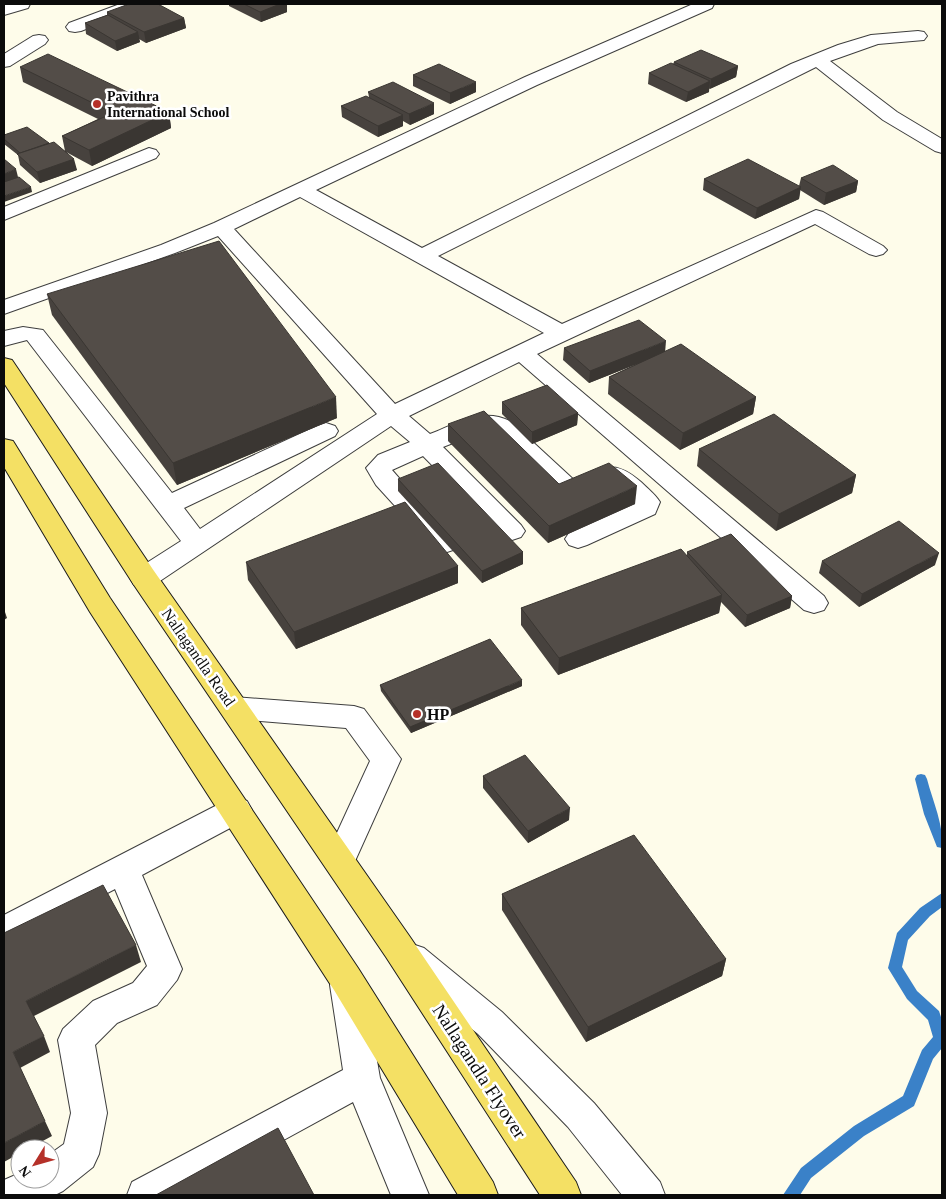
<svg xmlns="http://www.w3.org/2000/svg" width="946" height="1199" font-family="Georgia,serif">
	<style>
		.lines { fill: none; stroke-linecap: round; stroke-linejoin: round }
		.stream { fill: #3a81c8; fill-rule: evenodd }
		.minor-casing { stroke: #3e3e3e; stroke-width: 2 }
		.major-casing { stroke: #1c1c1c; stroke-width: 2 }
		.minor { fill: #fff; fill-rule: evenodd }
		.major { fill: #f4e064; fill-rule: evenodd }
		.wall { fill: #47423e }
		.shaded-wall { fill: #3a3632 }
		.building { fill: #534d48; stroke: #3a3632 }
		.poi-dot { fill: #b53129; stroke: #fff; stroke-width: 2 }
		.labels { text-anchor: middle; stroke-width: 5; stroke-linejoin: round; paint-order: stroke }
		.far-poi-label { font-size: 14px; font-weight: bold; fill: #0b0b0b; stroke: #fff; text-anchor: start }
		.street-label { font-size: 16px; fill: #0b0b0b; stroke: #fff }
		.poi-label { font-size: 16px; font-weight: bold; fill: #0b0b0b; stroke: #fff; text-anchor: start }
		.near-street-label { font-size: 19px; fill: #0b0b0b; stroke: #fff }
	</style>
	<rect width="100%" height="100%" fill="#fefcea"/>
	<g class="lines">
		<!-- stream -->
		<g class="stream">
			<path d="M921,774L925,775L927,779C933,802 944,825 942,848L937,847L924,814L915,779L917,775Z"/>
			<path d="M942,893V907L930,916L908,940L902,967L917,991L939,1011L942,1020V1048L933,1059L914,1106L864,1136L811,1178L800,1195H783L801,1168L854,1126L903,1096L922,1050L933,1037L928,1020L907,999L888,968L897,933L920,908Z"/>
		</g>
		<defs>
			<g id="minor">
				<path d="M30,4L28,8L4,15V5Z"/>
				<path d="M120,4H142L140,8L81,31L75,32L69,31L66,27L69,23Z"/>
				<path d="M693,4H714L712,8L537,85L316,190L422,248L791,64L838,45L871,35L918,31L924,32L927,36L924,40L878,44L830,61L897,112L942,139V153L935,151L883,120L816,67L438,256L562,324L816,210L823,212L883,246L887,250L883,254L876,256L869,254L815,224L537,354L824,596L828,603L824,610L814,613L804,610L519,362L409,416L430,434C456,424 482,407 510,421L574,480C605,468 613,458 641,482C648,489 655,494 660,502L655,514L587,545L578,548L569,545L565,539L569,533L633,504L611,484C594,491 578,500 559,495L492,431L486,430L443,447L521,525L525,531L521,537L512,540L503,537L423,456L392,470L457,544L453,550L444,553L435,550L376,485L366,468L378,455L410,442L391,426L154,585L144,587L134,585L130,578L134,571L181,541L27,340L4,346V331L23,327L43,330L172,493L317,426L326,423L335,426L338,431L335,436L184,508L200,529L377,414L218,236L175,253L4,314V300L161,245L214,223L525,77ZM300,197L544,333L395,404L234,229Z"/>
				<path d="M39,35L45,36L48,40L45,44L10,66L4,67V54L33,36Z"/>
				<path d="M149,148L156,150L159,154L156,158L4,220V207Z"/>
				<path d="M234,697L354,706L364,709L401,759L351,870L340,874L329,870L324,861L370,761L346,728L234,719L224,716L219,708L224,700Z"/>
				<path d="M236,797L247,801L252,810L247,819L142,875L182,969L177,980L157,1005L117,1023L95,1045L107,1113L99,1154L93,1167L63,1191L55,1195H4V1180L20,1173V1179H50V1154L64,1144L71,1113L58,1040L63,1029L93,1001L133,983L147,966L115,889L16,941L4,945V915L225,801Z"/>
				<path d="M412,944L424,948L502,1012L594,1103L660,1182L665,1195H622L568,1127L478,1034L400,970L395,959L400,948Z"/>
				<path d="M347,970L359,974L364,985L380,1078L429,1195H391L353,1102L183,1195H127L132,1182L343,1070L330,985L335,974Z"/>
			</g>
			<g id="major">
				<path d="M4,358L12,360L154,571L410,937L576,1182L581,1195H540L386,957L134,585L4,383Z"/>
				<path d="M4,439L13,441L110,598L358,968L493,1182L498,1195H458L334,990L90,612L4,467Z"/>
			</g>
		</defs>
		<!-- minor casing -->
		<use href="#minor" class="minor-casing"/>
		<!-- major casing -->
		<use href="#major" class="major-casing"/>
		<!-- minor -->
		<use href="#minor" class="minor"/>
		<!-- major -->
		<use href="#major" class="major"/>
	</g>
	<!-- wall -->
	<g class="wall">
		<path d="M229,4H287V12L261,22L229,6Z"/>
		<path d="M107,12L184,18L186,28L146,43L139,39L140,42L117,51L86,34L85,23L107,15Z"/>
		<path d="M674,62L738,66L736,77L709,89V92L686,102L648,84L649,73L673,64Z"/>
		<path d="M20,67L169,112L171,128L92,166L66,152L77,170L40,183L20,165L18,155L4,144V135L49,143L65,151L62,136L98,119L23,82Z"/>
		<path d="M413,75L476,92L450,104L413,86Z"/>
		<path d="M368,92L434,114L410,125L403,121V126L378,137L342,117L341,106L369,97Z"/>
		<path d="M801,178L858,181L856,192L824,205L800,190L799,199L755,219L703,190L704,179L799,186Z"/>
		<path d="M47,294L337,418L177,485L52,315Z"/>
		<path d="M564,348L665,351L756,397L753,414L680,450L608,394L609,377L639,363L589,383L563,360Z"/>
		<path d="M502,402L578,413L577,425L532,444L502,414Z"/>
		<path d="M448,424L559,484L635,504L548,543L448,441Z"/>
		<path d="M699,449L856,475L852,493L776,531L697,466Z"/>
		<path d="M398,479L523,552V564L482,583L398,491Z"/>
		<path d="M687,552L792,596L790,608L745,627L721,602L719,613L558,675L521,625V608L687,555Z"/>
		<path d="M822,561L935,565L859,607L819,573Z"/>
		<path d="M246,562L458,566V583L296,649L248,580Z"/>
		<path d="M380,685L522,686L411,733L381,691Z"/>
		<path d="M483,776L569,820L528,843L483,788Z"/>
		<path d="M502,894L726,959L722,976L586,1042L502,910Z"/>
	</g>
	<!-- shaded-wall -->
	<g class="shaded-wall">
		<path d="M280,4H287V12L261,22L260,12Z"/>
		<path d="M184,18L186,28L146,43L144,32Z"/>
		<path d="M138,32L140,42L117,51L115,41Z"/>
		<path d="M738,66L736,77L710,89L711,79Z"/>
		<path d="M710,81L709,92L686,102L688,92Z"/>
		<path d="M476,82V92L450,104V93Z"/>
		<path d="M434,103V114L410,125L409,114Z"/>
		<path d="M169,112L171,128L92,166L89,150Z"/>
		<path d="M403,115V126L378,137V126Z"/>
		<path d="M74,159L77,170L40,183L37,172Z"/>
		<path d="M16,169L19,181L4,186V174Z"/>
		<path d="M858,181L856,192L824,205L826,193Z"/>
		<path d="M31,187L32,192L4,202V196Z"/>
		<path d="M801,187L799,199L755,219L757,208Z"/>
		<path d="M666,341L665,353L589,383L590,371Z"/>
		<path d="M336,397L337,418L177,485L173,463Z"/>
		<path d="M756,397L753,414L680,450L683,433Z"/>
		<path d="M578,413L577,425L532,444V432Z"/>
		<path d="M856,475L852,493L776,531L779,514Z"/>
		<path d="M637,486L635,504L548,543L549,526Z"/>
		<path d="M523,552V564L482,583V571Z"/>
		<path d="M939,553L935,565L859,607L862,594Z"/>
		<path d="M458,566V583L296,649L294,632Z"/>
		<path d="M722,595L719,613L558,675L559,658Z"/>
		<path d="M792,596L790,608L745,627L747,615Z"/>
		<path d="M4,609L7,618L4,620Z"/>
		<path d="M522,680V686L411,733L410,727Z"/>
		<path d="M570,808L569,820L528,843V831Z"/>
		<path d="M136,945L141,962L32,1017L26,1001Z"/>
		<path d="M726,959L722,976L586,1042L588,1027Z"/>
		<path d="M44,1036L50,1052L20,1068L13,1052Z"/>
		<path d="M45,1121L52,1136L28,1149H20V1153L4,1162V1143Z"/>
	</g>
	<!-- building -->
	<g class="building">
		<path d="M129,4H158L184,18L144,32L107,12Z"/>
		<path d="M244,4H280L260,12Z"/>
		<path d="M108,15L138,32L115,41L85,23Z"/>
		<path d="M701,50L738,66L711,79L674,62Z"/>
		<path d="M48,54L169,112L89,150L62,136L113,113L20,67Z"/>
		<path d="M671,63L710,81L688,92L649,73Z"/>
		<path d="M439,64L476,82L450,93L413,75Z"/>
		<path d="M393,82L434,103L409,114L368,92Z"/>
		<path d="M366,96L403,115L378,126L341,106Z"/>
		<path d="M27,127L49,143L20,153L4,139V135Z"/>
		<path d="M54,142L74,159L37,172L17,154Z"/>
		<path d="M4,159L16,169L4,174Z"/>
		<path d="M748,159L801,187L757,208L704,179Z"/>
		<path d="M833,165L858,181L826,193L801,178Z"/>
		<path d="M19,177L31,187L4,196V182Z"/>
		<path d="M219,241L336,397L173,463L47,294Z"/>
		<path d="M639,320L666,341L590,371L564,348Z"/>
		<path d="M681,344L756,397L683,433L609,377Z"/>
		<path d="M547,385L578,413L532,432L502,402Z"/>
		<path d="M484,411L559,484L609,463L637,486L549,526L448,424Z"/>
		<path d="M774,414L856,475L779,514L699,449Z"/>
		<path d="M438,463L523,552L482,571L398,479Z"/>
		<path d="M405,502L458,566L294,632L246,562Z"/>
		<path d="M899,521L939,553L862,594L822,561Z"/>
		<path d="M731,534L792,596L747,615L687,552Z"/>
		<path d="M681,549L722,595L559,658L521,608Z"/>
		<path d="M490,639L522,680L410,727L380,685Z"/>
		<path d="M525,755L570,808L528,831L483,776Z"/>
		<path d="M634,835L726,959L588,1027L502,894Z"/>
		<path d="M103,885L136,945L26,1001L44,1036L13,1052L45,1121L4,1143V933Z"/>
		<path d="M278,1128L314,1195H156Z"/>
	</g>
	<!-- markers -->
	<g class="poi-dot">
		<circle cx="97" cy="104" r="5"/>
		<circle cx="417" cy="714" r="5"/>
	</g>
	<g class="labels">
		<!-- far-poi labels -->
		<g class="far-poi-label">
			<text x="107" y="101">Pavithra<tspan x="107" dy="16">International School</tspan></text>
		</g>
		<!-- street labels -->
		<g class="street-label">
			<text transform="translate(199 657) rotate(55)" y="6">Nallagandla Road</text>
		</g>
		<!-- poi labels -->
		<g class="poi-label">
			<text x="427" y="720">HP</text>
		</g>
		<!-- near-street labels -->
		<g class="near-street-label">
			<text transform="translate(480 1071) rotate(57)" y="7">Nallagandla Flyover</text>
		</g>
	</g>
	<!-- border -->
	<rect width="946" height="1199" fill="none" stroke="#0b0b0b" stroke-width="10"/>
	<!-- north arrow -->
	<g transform="translate(35 1164) rotate(233)"><circle r="24" fill="#ffffff" stroke="#9d9d9d"/>
	<path d="M0-4L9 19L0 12L-9 19Z" fill="#b53129"/>
	<text y="-8" font-size="14" font-weight="bold" text-anchor="middle" fill="#0b0b0b">N</text>
	</g>
</svg>
